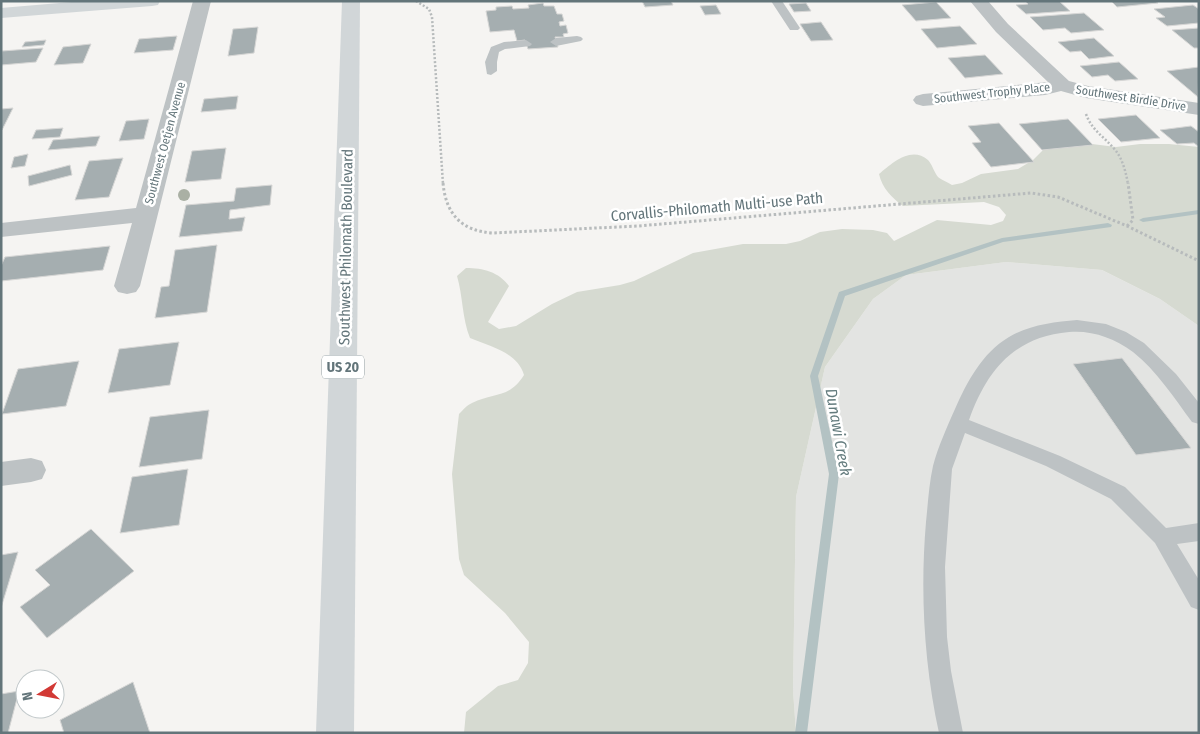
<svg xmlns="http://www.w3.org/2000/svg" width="1200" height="734" font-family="'Fira Sans Condensed',sans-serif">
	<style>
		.built { fill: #e3e4e2 }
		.green { fill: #d6dad1 }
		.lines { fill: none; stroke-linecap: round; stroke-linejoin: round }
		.stream { fill: #b3c2c3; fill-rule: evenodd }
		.building { fill: #a5aeb0; stroke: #d6d6d5 }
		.path-far1 { stroke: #b7bbbc; stroke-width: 2.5; stroke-dasharray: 2 2; stroke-linecap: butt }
		.path { stroke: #b7bbbc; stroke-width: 3; stroke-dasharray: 2.5 2.5; stroke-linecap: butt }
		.lane { fill: #bdc2c4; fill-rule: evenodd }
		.street { fill: #bdc2c4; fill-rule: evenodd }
		.secondary { fill: #d1d6d8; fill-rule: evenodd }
		.highway { fill: #d1d6d8; fill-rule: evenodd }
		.tree { fill: #aab0a4 }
		.labels { text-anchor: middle; stroke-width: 5; stroke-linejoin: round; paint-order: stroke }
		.far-street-label { font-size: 12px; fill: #63757a; stroke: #fff }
		.shield { fill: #fff; stroke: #929ea2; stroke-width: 1 }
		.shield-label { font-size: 14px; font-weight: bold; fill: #63757a }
		.street-label { font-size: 15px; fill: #63757a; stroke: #fff }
		.water-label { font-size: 16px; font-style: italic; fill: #637b7d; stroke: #fff }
	</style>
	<rect width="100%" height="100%" fill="#f5f4f2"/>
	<!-- built -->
	<path class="built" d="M1006,262L1102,270L1160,299L1199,326V733H796L793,690L796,497L825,367L873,299L906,275Z"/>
	<!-- green -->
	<path class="green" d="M1068,141L1116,147L1140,144H1169L1199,147V326L1160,299L1102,270L1006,262L906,275L873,299L825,367L796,497L793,690L796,733H464L466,712L498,686L518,680L528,663L529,642L505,613L464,575L459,559L452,474L459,414C463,410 467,405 472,403C494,392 509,399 524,375C517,352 491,347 470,338C462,319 463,296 457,276L466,268C483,268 499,272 509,286L488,322L499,329L516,326L552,304L577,292L620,285L634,281L693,253L743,244H786L800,241L820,232L842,229L873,230L887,233L894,241L937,220L991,225L1003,221L1006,215L999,207L984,202L903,206C892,198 882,188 879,174C891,164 911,145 928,160C932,164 934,172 938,177C941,180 948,182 952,185L962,183L981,174L1018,169L1033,160L1047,146Z"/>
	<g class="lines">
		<!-- stream -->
		<g class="stream">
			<path d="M1199,210V214L1143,222L1139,220L1143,218Z"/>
			<path d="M1108,223L1112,225L1111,227L1003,242L845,296L818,376L839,474L807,733H795L829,474L810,376L839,292L1002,238Z"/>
		</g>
	</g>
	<!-- building -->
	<g class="building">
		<path d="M642,1H671L673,5L645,7Z"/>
		<path d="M1025,1H1059L1070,11L1026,14L1016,5L1028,4Z"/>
		<path d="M1111,1H1155L1158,3L1117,7Z"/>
		<path d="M936,2L951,18L916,21L902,5Z"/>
		<path d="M543,3L544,6H554L557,14H562L564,21L559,22L560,26L566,25L568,33L563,34L564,37H555L558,47L528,49L525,40L517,41L514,30L490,32L486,11L496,10V7L512,6L513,9L529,8L528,5Z"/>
		<path d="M806,3L811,11L794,12L789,4Z"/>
		<path d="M716,5L721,14L705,15L700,6Z"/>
		<path d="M1193,5L1199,9V23L1167,26L1156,18L1165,17L1154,9Z"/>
		<path d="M1084,13L1104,30L1071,33L1065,28L1043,30L1030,17Z"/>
		<path d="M821,22L833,40L811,41L800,24Z"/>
		<path d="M960,26L977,44L937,48L921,29Z"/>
		<path d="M258,27L254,53L228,56L233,29Z"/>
		<path d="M1199,28V48H1194L1172,30Z"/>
		<path d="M177,36L173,50L134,53L139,39Z"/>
		<path d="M1094,38L1114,56L1089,59L1081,51L1070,52L1058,42Z"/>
		<path d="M46,40L44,45L22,47L25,42Z"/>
		<path d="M91,44L83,63L54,65L63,47Z"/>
		<path d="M43,48L36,62L1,65L2,51Z"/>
		<path d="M985,55L1003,74L965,78L948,58Z"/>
		<path d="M1119,62L1138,79L1115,81L1108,75L1092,77L1080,66Z"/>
		<path d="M1199,67L1198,97L1167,71Z"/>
		<path d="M238,96L236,109L201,112L204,99Z"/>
		<path d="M13,108L2,130H1V109Z"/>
		<path d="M1136,115L1160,138L1121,142L1098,119Z"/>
		<path d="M149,119L144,139L119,141L126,121Z"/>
		<path d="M1068,119L1093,145L1042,150L1019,124Z"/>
		<path d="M999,123L1034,162L991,167L972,143L981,142L968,126Z"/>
		<path d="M1191,126L1199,132V147L1194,143L1177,144L1160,130Z"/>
		<path d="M63,128L60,137L32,139L36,130Z"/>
		<path d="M100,136L96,146L48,150L53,140Z"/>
		<path d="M226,148L221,179L185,182L192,151Z"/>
		<path d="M28,154L25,166L11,168L14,157Z"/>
		<path d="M123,158L109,197L75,200L89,161Z"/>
		<path d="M70,165L72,175L29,186L28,176Z"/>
		<path d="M272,185L270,205L230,210L229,219L245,217L242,231L179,237L186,205L234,201L236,188Z"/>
		<path d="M217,245L207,312L155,318L161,287L169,286L175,250Z"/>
		<path d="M110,246L103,270L1,281V266L5,257Z"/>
		<path d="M179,342L170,385L108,393L119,349Z"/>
		<path d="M1122,358L1191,448L1136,455L1073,364Z"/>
		<path d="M79,361L66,406L2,414L18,369Z"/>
		<path d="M209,410L202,459L139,467L150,417Z"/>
		<path d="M188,469L179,525L120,533L132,477Z"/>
		<path d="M91,529L134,571L47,638L20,607L50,585L35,570Z"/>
		<path d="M18,552L1,608V555Z"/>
		<path d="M133,682L150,733H64L60,720Z"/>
		<path d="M19,691L8,733H1V694Z"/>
	</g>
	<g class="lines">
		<!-- path-far1 -->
		<g class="path-far1">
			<path d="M416,1L429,9L432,17L443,184"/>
			<path d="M1086,114C1092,131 1105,137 1116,151C1123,160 1126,173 1128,184"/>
		</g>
		<!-- path -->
		<g class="path">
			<path d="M443,183C446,215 462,231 493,233L638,226L1031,193L1058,197L1127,226L1199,261"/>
			<path d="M1127,226L1133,220L1128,183"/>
		</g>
		<!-- lane -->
		<g class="lane">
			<path d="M771,1H782L800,28L798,30H790Z"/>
			<path d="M577,36L581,37L583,39L581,41L556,46L550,42L556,38Z"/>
			<path d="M526,40L532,44L530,46L505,49L499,52L497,62V71L491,75L487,74L485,62L491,47L504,42Z"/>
			<path d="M1077,320L1106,324L1126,332L1144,343L1176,374L1199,403V424L1192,422C1174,398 1157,371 1133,352C1114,338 1092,330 1069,332C1014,337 987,370 969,420L1060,456L1125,487L1166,528L1199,523V541L1177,544L1199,580V610L1191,607L1155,543L1111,499L1046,466L965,433L952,469L945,567L947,637L951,671L963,733H939C924,664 920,592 926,522C928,503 929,484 933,466C938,447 947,427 955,409C967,382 982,353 1009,337C1029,325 1054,322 1077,320Z"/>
		</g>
		<!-- street -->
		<g class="street">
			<path d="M193,1H211L140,286L136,292L127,294L118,292L114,286L132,223L1,237V223L136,208Z"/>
			<path d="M970,1H988L1008,24L1069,81L1088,86L1199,103V115L1086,98L1061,91L1045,95L923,106L916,104L913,100L916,96L923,94L1048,82L996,32Z"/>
			<path d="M31,458L42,461L46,470L42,479L31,482L1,486V462Z"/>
		</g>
		<!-- secondary -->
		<path class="secondary" d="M83,1H160L158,5L152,6L1,18V8Z"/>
		<!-- highway -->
		<path class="highway" d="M342,1H360L354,733H316Z"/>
	</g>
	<!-- trees -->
	<circle class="tree" cx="184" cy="195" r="6"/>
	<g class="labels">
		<!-- far-street labels -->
		<g class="far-street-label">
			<text transform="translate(992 93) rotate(-6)" y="4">Southwest Trophy Place</text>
			<text transform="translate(1131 98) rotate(9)" y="4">Southwest Birdie Drive</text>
			<text transform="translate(165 143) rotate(-75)" y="4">Southwest Oetjen Avenue</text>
		</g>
		<!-- shield labels -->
		<rect class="shield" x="322" y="355.5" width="42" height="23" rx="4"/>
		<g class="shield-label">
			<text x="343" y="372">US 20</text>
		</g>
		<!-- street labels -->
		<g class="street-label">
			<text transform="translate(717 207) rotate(-5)" y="5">Corvallis-Philomath Multi-use Path</text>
			<text transform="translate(346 247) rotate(-89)" y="5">Southwest Philomath Boulevard</text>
		</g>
		<!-- water labels -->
		<g class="water-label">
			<text transform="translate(839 432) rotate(80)" y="6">Dunawi Creek</text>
		</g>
	</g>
	<!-- border -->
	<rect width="1200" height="734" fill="none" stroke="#63757a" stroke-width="5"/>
	<!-- north arrow -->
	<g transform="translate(40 694) rotate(260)"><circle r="24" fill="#ffffff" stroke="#c1c8ca"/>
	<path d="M0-4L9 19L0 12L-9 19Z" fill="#d23935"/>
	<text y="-8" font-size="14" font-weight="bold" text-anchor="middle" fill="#63757a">N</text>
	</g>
</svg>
